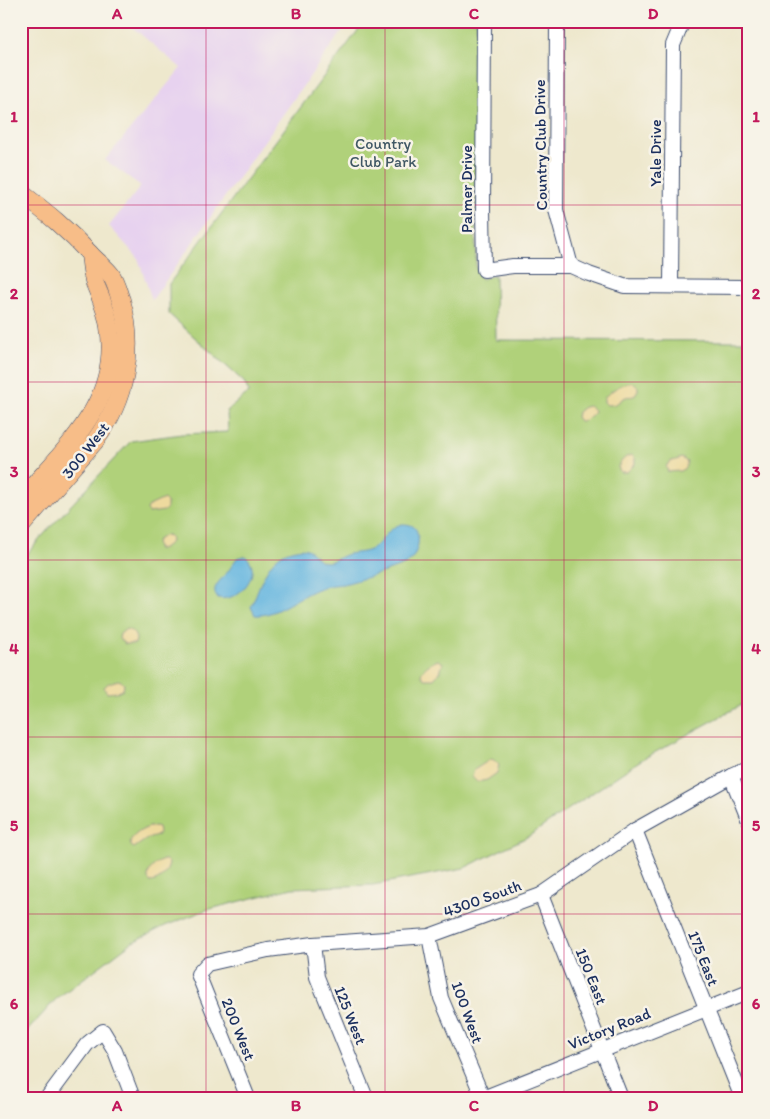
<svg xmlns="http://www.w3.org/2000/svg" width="770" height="1119" font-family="Itim,sans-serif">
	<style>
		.built { fill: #e7d2ef }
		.green { fill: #b0d17a; stroke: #66806c }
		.sand { fill: #eeda9e; stroke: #84847e }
		.water { fill: #64b5df; stroke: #40729e }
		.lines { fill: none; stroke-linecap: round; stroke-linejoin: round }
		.minor-casing { stroke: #3b4b6f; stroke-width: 16 }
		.major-casing { stroke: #3b4b6f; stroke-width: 19 }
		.minor { stroke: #fff; stroke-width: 14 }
		.major { stroke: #f7bd88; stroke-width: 18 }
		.grid { fill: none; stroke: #c2185b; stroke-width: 1; stroke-opacity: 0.55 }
		.labels { text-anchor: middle; stroke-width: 5; stroke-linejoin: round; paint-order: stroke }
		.park-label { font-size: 16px; fill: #405865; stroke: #f7f3e8 }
		.street-label { font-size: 16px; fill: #1b2f5e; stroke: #f7f3e8 }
		.neatline { fill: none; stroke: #c2185b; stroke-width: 2 }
		.grid-label { font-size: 16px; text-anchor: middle; font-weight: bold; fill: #c2185b }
	</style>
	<rect width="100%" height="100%" fill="#f7f3e8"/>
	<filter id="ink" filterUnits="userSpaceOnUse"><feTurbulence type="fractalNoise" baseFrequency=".02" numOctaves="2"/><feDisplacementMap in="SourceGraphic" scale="10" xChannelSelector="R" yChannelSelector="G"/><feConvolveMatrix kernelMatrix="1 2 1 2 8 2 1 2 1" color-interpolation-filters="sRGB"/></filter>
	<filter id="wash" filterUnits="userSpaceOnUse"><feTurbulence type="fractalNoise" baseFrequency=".0096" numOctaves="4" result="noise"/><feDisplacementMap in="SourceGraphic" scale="20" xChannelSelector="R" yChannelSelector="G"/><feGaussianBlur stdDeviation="1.12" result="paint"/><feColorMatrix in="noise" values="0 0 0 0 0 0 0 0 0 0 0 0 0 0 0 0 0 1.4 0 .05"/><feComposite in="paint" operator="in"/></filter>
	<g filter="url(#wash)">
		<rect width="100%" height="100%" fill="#eee8cd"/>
		<!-- built -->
		<path class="built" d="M125,21H349L152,300L138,258L109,226L141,186L105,160L181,68Z"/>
		<!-- green -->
		<path class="green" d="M365,21H477L475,195L476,269L481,279L495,275L496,340L749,341V701L641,760L529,836L464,868L373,885L292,888L206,910L165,926L131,943L56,999L21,1038V561L45,533L131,441L182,434L228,432L227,411L249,392L244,382L169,314V284Z"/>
		<!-- sand -->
		<g class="sand">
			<path d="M632,382L638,387V390L634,396C632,397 629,396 626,397C617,401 620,405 607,405L604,402V398C610,391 622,383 632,382Z"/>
			<path d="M589,406L594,410L593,414L584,421H579L576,417L577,413L584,407Z"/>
			<path d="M632,455L635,458V464L627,472H620L618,467C621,461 625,456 632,455Z"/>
			<path d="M682,458L687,462L685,468L680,471L668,472L666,467L669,462Z"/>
			<path d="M164,499L167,502V508L164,511L149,513L147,509L149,506Z"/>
			<path d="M165,535L170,536L171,542L162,549H157L156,541Z"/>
			<path d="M126,629C132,630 135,634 136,639L135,644H125L119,639L120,634Z"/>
			<path d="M438,660L443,663L440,672L434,679H424L421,675C423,667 431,663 438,660Z"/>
			<path d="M118,680L121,681L124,684L123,689L117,692L107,693L104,688C107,682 113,682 118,680Z"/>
			<path d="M491,759L494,760L499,765L497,773L487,780L477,782L472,777L474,770Z"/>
			<path d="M155,826L158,827L159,833L157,836L147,839L134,848L131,846L130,841C135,833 145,827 155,826Z"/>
			<path d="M163,860H166L169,863C168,872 160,882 150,882L148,879C147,869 155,864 163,860Z"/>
		</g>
		<!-- water -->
		<g class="water">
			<path d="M402,524C409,524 415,525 417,532C421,541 416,557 408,563C400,568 353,582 343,584C335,585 328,585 320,588C299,595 276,617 255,615L251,607C261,584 268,553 296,549C300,548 304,548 307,549C315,552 317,562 326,562C333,562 341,556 348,554C353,553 358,553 363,552C384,548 382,529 402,524Z"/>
			<path d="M245,556C265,570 240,603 218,598C210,589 219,582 225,575C230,570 233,563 237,558Z"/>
		</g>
	</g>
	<g filter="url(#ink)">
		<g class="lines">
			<defs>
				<g id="minor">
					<path d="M484,21L483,209L484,270L513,266H571L589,274L624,286L749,287"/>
					<path d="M557,21L556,210L571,266"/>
					<path d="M747,21L749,24"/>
					<path d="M671,286L673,45L683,21"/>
					<path d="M731,776L749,821"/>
					<path d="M635,830L742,1098"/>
					<path d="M541,895L621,1098"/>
					<path d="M429,936L441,998L483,1098"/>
					<path d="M313,944L317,977L366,1098"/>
					<path d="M47,1098L87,1044L103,1031L115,1051L133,1098"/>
					<path d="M248,1098L198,974L207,964L268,950L313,944L429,936L541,895L635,830L731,776L749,768"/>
					<path d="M483,1098L749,992"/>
				</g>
				<g id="major">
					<path d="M21,193C47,213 68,230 90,254C96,261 105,267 111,275C116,282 118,293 121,300C136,349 125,400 95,441L21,526"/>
					<path d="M21,500C65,448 121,402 109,327C107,311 101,298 95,284C92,275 91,263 90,254"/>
				</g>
			</defs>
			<!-- minor casing -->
			<use href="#minor" class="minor-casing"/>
			<!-- major casing -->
			<use href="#major" class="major-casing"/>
			<!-- minor -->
			<use href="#minor" class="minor"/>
			<!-- major -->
			<use href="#major" class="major"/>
		</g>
	</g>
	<!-- grid -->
	<path class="grid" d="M206,21V1098M385,21V1098M564,21V1098M21,205H749M21,382H749M21,560H749M21,737H749M21,914H749"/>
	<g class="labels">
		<!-- park labels -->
		<g class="park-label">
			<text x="383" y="149">Country<tspan x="383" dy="18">Club Park</tspan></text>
		</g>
		<!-- street labels -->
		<g class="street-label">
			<text transform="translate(540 145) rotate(-91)" y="6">Country Club Drive</text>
			<text transform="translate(655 153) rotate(-90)" y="6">Yale Drive</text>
			<text transform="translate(466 189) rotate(-90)" y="6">Palmer Drive</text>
			<text transform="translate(85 450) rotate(-52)" y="6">300 West</text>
			<text transform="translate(482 898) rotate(-20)" y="6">4300 South</text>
			<text transform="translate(704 958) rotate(68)" y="6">175 East</text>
			<text transform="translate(592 976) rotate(68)" y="6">150 East</text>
			<text transform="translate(468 1012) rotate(70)" y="6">100 West</text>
			<text transform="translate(351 1015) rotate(68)" y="6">125 West</text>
			<text transform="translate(609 1028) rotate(-22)" y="6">Victory Road</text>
			<text transform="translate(239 1029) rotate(68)" y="6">200 West</text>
		</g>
	</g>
	<!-- margin -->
	<rect width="770" height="1119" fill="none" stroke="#f7f3e8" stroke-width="55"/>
	<rect x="28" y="28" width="714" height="1064" class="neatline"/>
	<g class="grid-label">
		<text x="117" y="19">A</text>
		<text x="296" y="19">B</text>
		<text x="474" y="19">C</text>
		<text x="653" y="19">D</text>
		<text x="14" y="122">1</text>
		<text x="756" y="122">1</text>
		<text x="14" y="299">2</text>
		<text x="756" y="299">2</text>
		<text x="14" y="477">3</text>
		<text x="756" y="477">3</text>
		<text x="14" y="654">4</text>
		<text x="756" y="654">4</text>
		<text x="14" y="831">5</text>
		<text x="756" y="831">5</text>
		<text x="14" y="1009">6</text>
		<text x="756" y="1009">6</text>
		<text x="117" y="1111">A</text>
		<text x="296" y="1111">B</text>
		<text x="474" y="1111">C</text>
		<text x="653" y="1111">D</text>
	</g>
</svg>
